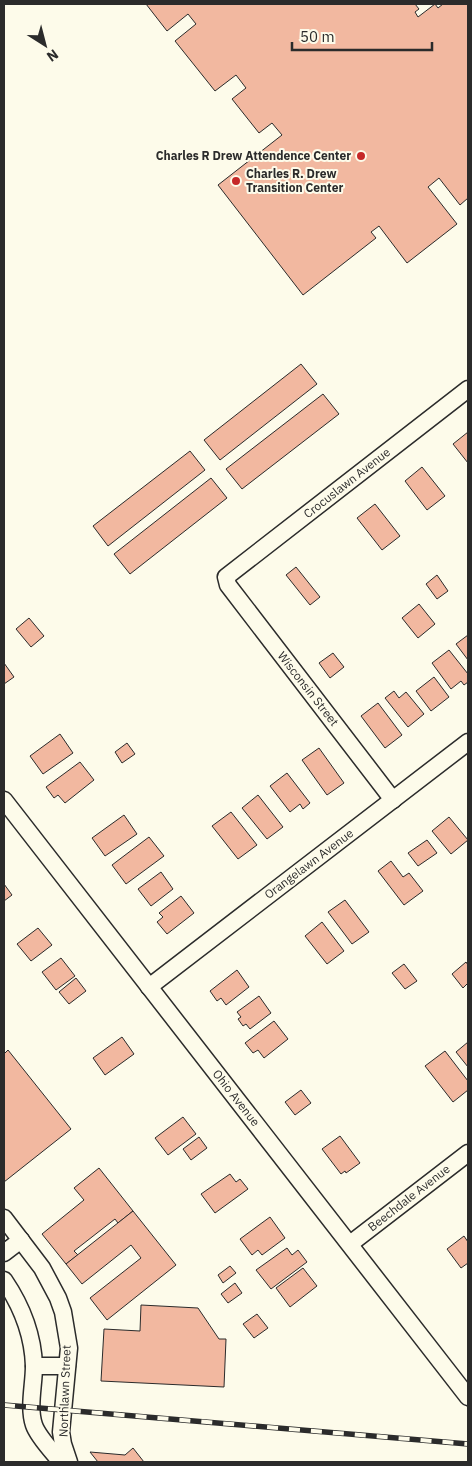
<svg xmlns="http://www.w3.org/2000/svg" width="472" height="1466" font-family="'IBM Plex Sans',sans-serif">
	<style>
		.building { fill: #f2b8a0; stroke: #2b2b2b }
		.lines { fill: none; stroke-linecap: round; stroke-linejoin: round }
		.minor-casing { stroke: #2b2b2b; stroke-width: 19 }
		.minor { stroke: #fdfbea; stroke-width: 16 }
		.rail-casing { stroke: #2b2b2b; stroke-width: 5.5 }
		.rail { stroke: #fdfbea; stroke-width: 4; stroke-dasharray: 11; stroke-linecap: butt }
		.poi-dot { fill: #c62828; stroke: #fdfbea; stroke-width: 2 }
		.labels { text-anchor: middle; stroke-width: 4; stroke-linejoin: round; paint-order: stroke }
		.poi-label { font-size: 12px; font-weight: bold; fill: #2b2b2b; stroke: #fdfbea; text-anchor: end }
		.street-label { font-size: 12px; fill: #2b2b2b; stroke: #fdfbea }
	</style>
	<rect width="100%" height="100%" fill="#fdfbea"/>
	<!-- building -->
	<g class="building">
		<path d="M146,4H415L419,9L415,12L418,17L435,4L438,8L443,4H468V198L460,205L439,178L428,187L457,224L407,263L379,226L371,232L376,238L303,295L218,185L282,135L272,123L259,133L232,99L246,88L236,75L215,91L175,41L196,24L188,14L167,31Z"/>
		<path d="M301,364L317,384L220,460L204,440Z"/>
		<path d="M323,394L339,414L242,489L226,469Z"/>
		<path d="M468,432V463L453,444Z"/>
		<path d="M190,451L205,470L108,546L93,526Z"/>
		<path d="M422,467L445,496L427,510L405,481Z"/>
		<path d="M211,478L227,498L130,574L114,554Z"/>
		<path d="M375,504L400,536L382,550L357,518Z"/>
		<path d="M296,567L320,597L310,605L286,575Z"/>
		<path d="M437,575L448,591L437,599L426,584Z"/>
		<path d="M419,604L435,624L418,638L402,618Z"/>
		<path d="M29,618L44,636L31,647L16,629Z"/>
		<path d="M468,635V660L456,644Z"/>
		<path d="M449,650L468,674V682L464,685L461,681L451,689L432,663Z"/>
		<path d="M333,653L344,667L330,678L319,663Z"/>
		<path d="M4,663L14,677L4,684Z"/>
		<path d="M434,677L449,697L431,711L416,691Z"/>
		<path d="M394,691L399,698L406,692L424,714L408,727L385,698Z"/>
		<path d="M378,703L402,735L385,748L361,716Z"/>
		<path d="M60,734L73,753L43,774L30,756Z"/>
		<path d="M127,743L135,754L122,763L115,752Z"/>
		<path d="M319,748L344,783L327,795L302,760Z"/>
		<path d="M80,762L94,780L65,803L58,795L54,798L46,787Z"/>
		<path d="M287,773L310,803L303,809L300,804L290,812L270,786Z"/>
		<path d="M258,795L283,827L267,839L242,808Z"/>
		<path d="M231,812L257,845L238,859L212,826Z"/>
		<path d="M124,815L137,834L105,856L92,838Z"/>
		<path d="M449,817L468,840L451,854L432,831Z"/>
		<path d="M149,837L164,856L126,884L112,865Z"/>
		<path d="M427,840L437,853L418,866L408,853Z"/>
		<path d="M391,861L403,877L409,873L423,891L404,905L378,871Z"/>
		<path d="M161,872L173,889L151,906L138,889Z"/>
		<path d="M4,884L12,895L4,901Z"/>
		<path d="M181,896L194,913L167,934L157,922L163,917L159,913Z"/>
		<path d="M345,900L369,932L352,944L328,912Z"/>
		<path d="M322,922L344,951L327,964L305,936Z"/>
		<path d="M38,928L52,945L31,961L17,944Z"/>
		<path d="M61,958L75,976L56,990L42,972Z"/>
		<path d="M466,962L468,965V983L463,988L452,974Z"/>
		<path d="M404,964L417,981L405,989L392,973Z"/>
		<path d="M237,970L249,987L226,1005L221,998L217,1001L210,991Z"/>
		<path d="M76,978L86,991L69,1004L59,992Z"/>
		<path d="M259,996L271,1013L250,1029L246,1024L243,1026L238,1019L241,1017L237,1012Z"/>
		<path d="M274,1021L288,1039L264,1058L258,1050L253,1053L245,1043Z"/>
		<path d="M122,1037L134,1054L105,1075L93,1058Z"/>
		<path d="M468,1042V1067L456,1052Z"/>
		<path d="M8,1050L71,1129L4,1182V1054Z"/>
		<path d="M445,1051L468,1081V1090L453,1102L425,1066Z"/>
		<path d="M301,1090L311,1103L295,1115L285,1102Z"/>
		<path d="M183,1117L196,1134L168,1155L155,1138Z"/>
		<path d="M340,1136L360,1163L346,1173L345,1171L341,1174L322,1149Z"/>
		<path d="M199,1137L207,1148L191,1160L183,1149Z"/>
		<path d="M99,1168L133,1211L118,1223L115,1219L74,1251L78,1255L66,1264L42,1234L84,1200L74,1188Z"/>
		<path d="M230,1174L236,1182L240,1179L248,1189L215,1213L201,1194Z"/>
		<path d="M133,1211L176,1265L107,1320L90,1298L141,1258L131,1245L82,1284L66,1264Z"/>
		<path d="M270,1217L285,1238L262,1255L258,1250L252,1255L240,1239Z"/>
		<path d="M464,1236L468,1242V1263L461,1268L447,1249Z"/>
		<path d="M287,1248L292,1255L298,1250L307,1262L271,1289L256,1270Z"/>
		<path d="M230,1266L236,1273L223,1283L218,1275Z"/>
		<path d="M303,1268L317,1286L290,1307L276,1288Z"/>
		<path d="M235,1283L242,1293L228,1303L221,1294Z"/>
		<path d="M141,1305L198,1308L219,1339H226L224,1387L101,1381L104,1329L140,1331Z"/>
		<path d="M257,1314L268,1328L254,1338L243,1324Z"/>
		<path d="M133,1448L144,1462H98L90,1452L125,1455Z"/>
	</g>
	<g class="lines">
		<defs>
			<g id="minor">
				<path d="M4,800L468,1397"/>
				<path d="M393,800L228,585L226,577L468,389"/>
				<path d="M149,987L468,742"/>
				<path d="M4,1218L42,1268L58,1298L63,1312L69,1348L61,1432L63,1444L69,1462"/>
				<path d="M350,1244L468,1153"/>
				<path d="M4,1253L21,1240"/>
				<path d="M4,1280C21,1305 33,1335 34,1366C34,1385 28,1407 34,1425C38,1437 53,1452 61,1462"/>
				<path d="M34,1366H67"/>
			</g>
		</defs>
		<!-- minor casing -->
		<use href="#minor" class="minor-casing"/>
		<!-- minor -->
		<use href="#minor" class="minor"/>
		<defs>
			<path id="rail" d="M4,1405L468,1444"/>
		</defs>
		<!-- rail casing -->
		<use href="#rail" class="rail-casing"/>
		<!-- rail -->
		<use href="#rail" class="rail"/>
	</g>
	<!-- markers -->
	<g class="poi-dot">
		<circle cx="361" cy="156" r="5"/>
		<circle cx="236" cy="181" r="5"/>
	</g>
	<g class="labels">
		<!-- poi labels -->
		<g class="poi-label">
			<text x="351" y="160">Charles R Drew Attendence Center</text>
			<text x="246" y="178" text-anchor="start">Charles R. Drew<tspan x="246" dy="14">Transition Center</tspan></text>
		</g>
		<!-- street labels -->
		<g class="street-label">
			<text transform="translate(347 483) rotate(-38)" y="4">Crocuslawn Avenue</text>
			<text transform="translate(308 689) rotate(52)" y="4">Wisconsin Street</text>
			<text transform="translate(309 864) rotate(-37)" y="4">Orangelawn Avenue</text>
			<text transform="translate(236 1098) rotate(52)" y="4">Ohio Avenue</text>
			<text transform="translate(409 1198) rotate(-38)" y="4">Beechdale Avenue</text>
			<text transform="translate(65 1391) rotate(-88)" y="4">Northlawn Street</text>
		</g>
	</g>
	<!-- border -->
	<rect width="472" height="1466" fill="none" stroke="#2b2b2b" stroke-width="10"/>
	<!-- north arrow -->
	<g transform="translate(45 45) rotate(144)" stroke="#fdfbea" stroke-width="4" paint-order="stroke">
	<path d="M0-4L9 19L0 12L-9 19Z" fill="#2b2b2b"/>
	<text y="-8" font-size="14" font-weight="bold" text-anchor="middle" fill="#2b2b2b">N</text>
	</g>
	<!-- scale -->
	<path d="M292 42v8h140v-8" fill="none" stroke="#2b2b2b" stroke-width="2.5"/>
	<text x="300" y="42" font-size="15" fill="#2b2b2b" stroke="#fdfbea" stroke-width="4" paint-order="stroke">50 m</text>
</svg>
